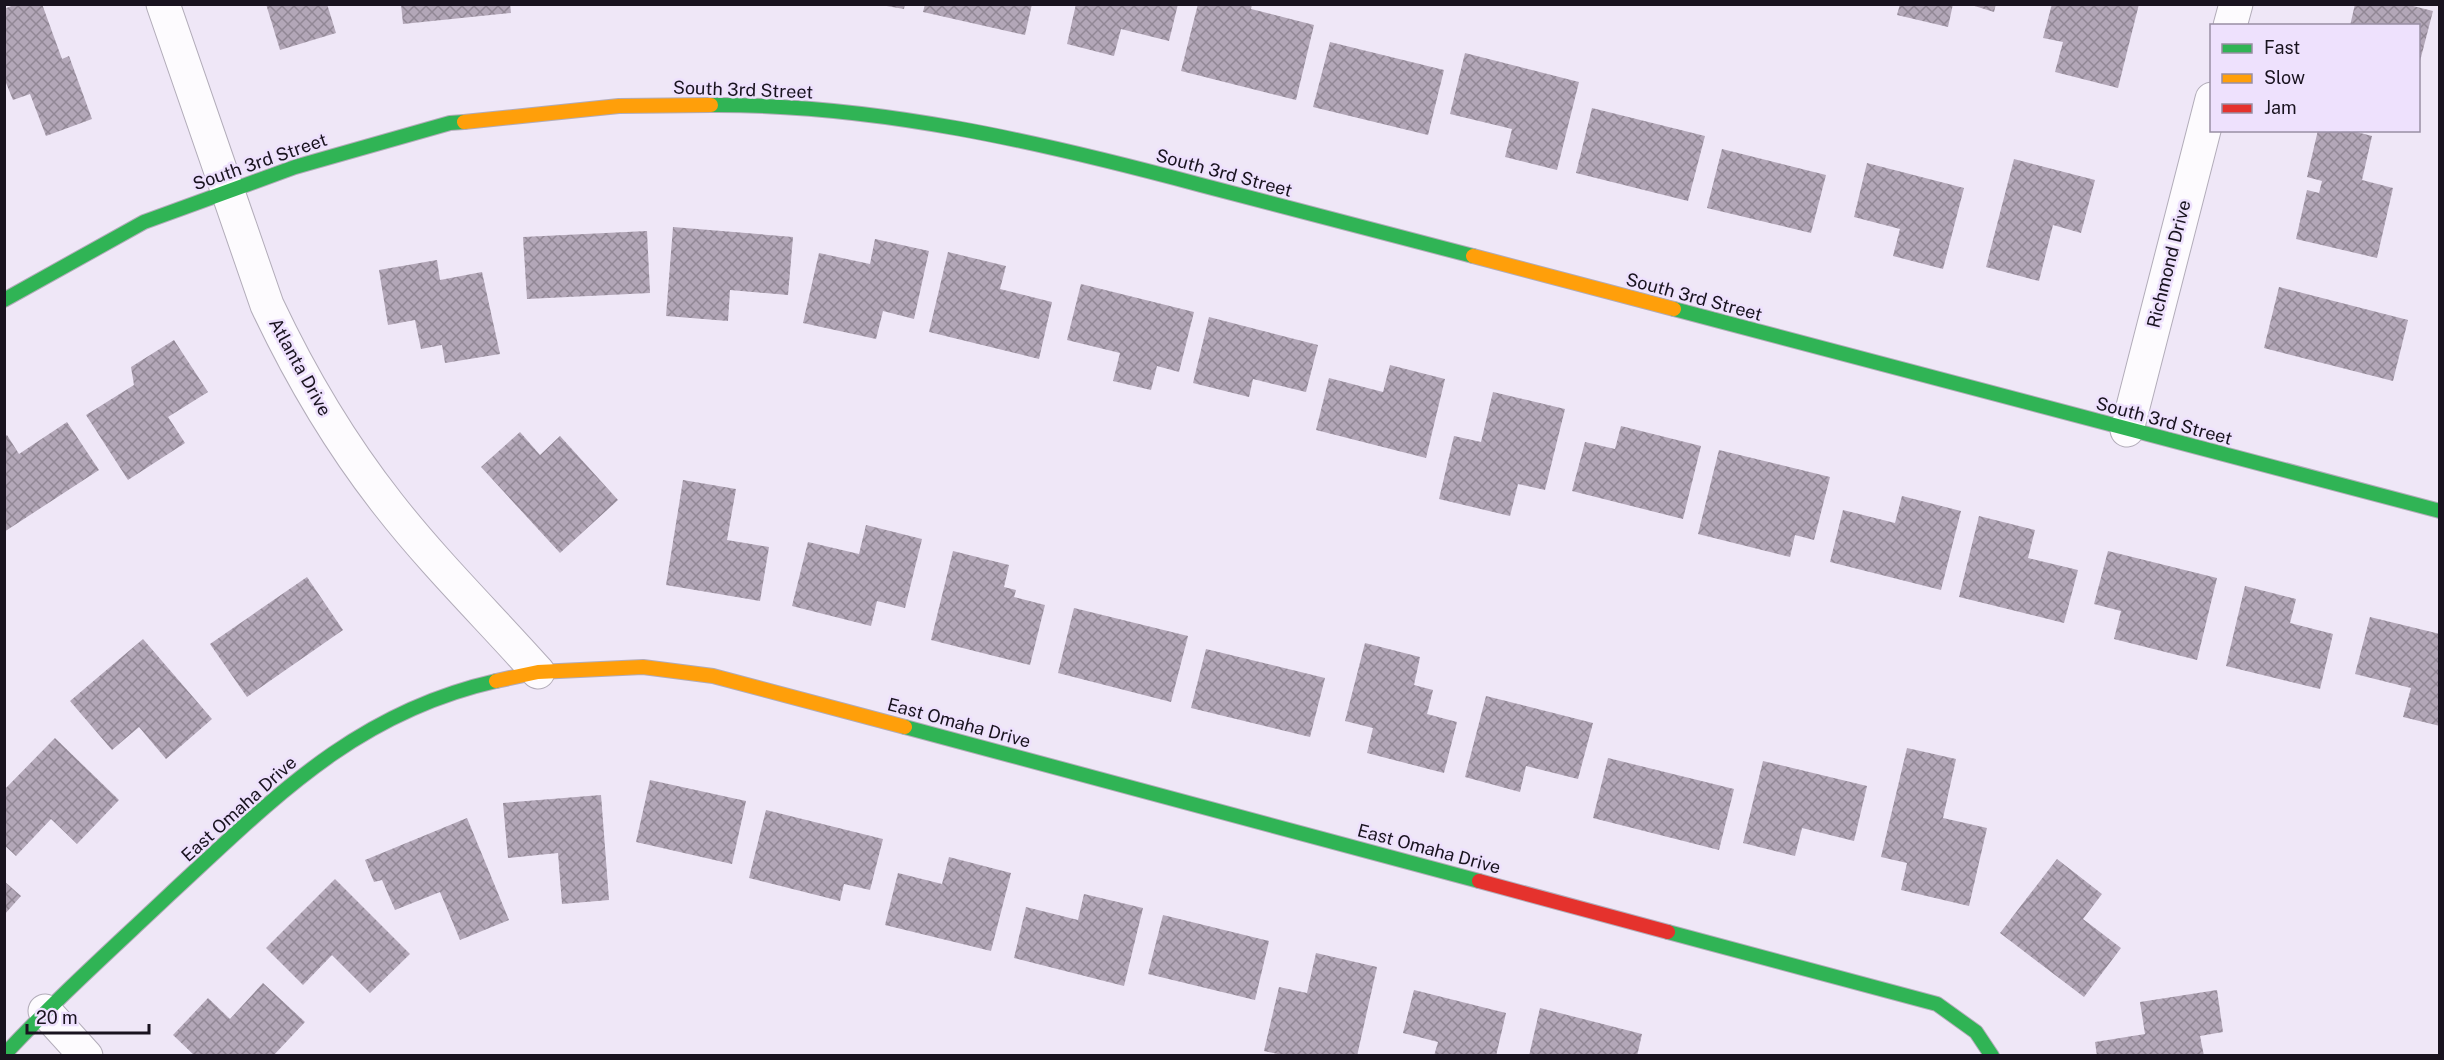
<svg xmlns="http://www.w3.org/2000/svg" width="2444" height="1060" font-family="'Public Sans',sans-serif">
	<style>
		.building { fill: url(#building-cross-hatch) }
		.lines { fill: none; stroke-linecap: round; stroke-linejoin: round }
		.street-casing { stroke: #b2acb9; stroke-width: 35 }
		.fast-casing { stroke: #b2acb9; stroke-width: 16 }
		.slow-casing { stroke: #b2acb9; stroke-width: 16 }
		.jam-casing { stroke: #b2acb9; stroke-width: 16 }
		.street { stroke: #fdfbfe; stroke-width: 33 }
		.fast { stroke: #30b455; stroke-width: 14 }
		.slow { stroke: #ff9f0a; stroke-width: 14 }
		.jam { stroke: #e5322d; stroke-width: 14 }
		.labels { text-anchor: middle; stroke-width: 5; stroke-linejoin: round; paint-order: stroke }
		.street-label { font-size: 18px; fill: #19131f; stroke: #eee1fd }
	</style>
	<defs>
		<pattern id="building-cross-hatch" width="8" height="8" patternUnits="userSpaceOnUse" patternTransform="scale(1.5)"><rect width="8" height="8" fill="#b3a7b8"/><path d="M0 0l8 8M0 8l8-8" fill="none" stroke="#918795"/></pattern>
	</defs>
	<rect width="100%" height="100%" fill="#efe7f7"/>
	<!-- building -->
	<g class="building">
		<path d="M16,4H42L62,59L69,56L92,119L46,136L30,94L13,100L4,78V9Z"/>
		<path d="M266,4H327L336,33L280,50Z"/>
		<path d="M401,4H510L511,13L403,24Z"/>
		<path d="M875,4H905L904,9Z"/>
		<path d="M925,4H1032L1025,35L923,12Z"/>
		<path d="M1076,4H1178L1169,41L1121,29L1114,56L1067,44Z"/>
		<path d="M1198,4H1252L1251,9L1314,25L1296,100L1181,71Z"/>
		<path d="M1900,4H1953L1948,27L1897,15Z"/>
		<path d="M1968,4H1996L1994,12Z"/>
		<path d="M2052,4H2139L2118,88L2055,72L2063,42L2043,38Z"/>
		<path d="M2355,4H2405L2433,11L2419,65L2418,26H2350Z"/>
		<path d="M1330,42L1444,70L1428,135L1313,107Z"/>
		<path d="M1465,53L1579,82L1557,170L1505,157L1512,129L1450,114Z"/>
		<path d="M1592,108L1705,136L1688,201L1576,173Z"/>
		<path d="M2318,130H2349L2372,136L2362,180L2393,188L2377,258L2296,239L2307,190L2319,193L2322,181L2307,177Z"/>
		<path d="M1722,149L1826,175L1811,233L1707,208Z"/>
		<path d="M2014,159L2095,180L2081,233L2053,225L2039,281L1986,267Z"/>
		<path d="M1867,163L1964,188L1943,269L1893,256L1900,229L1854,217Z"/>
		<path d="M673,227L793,237L788,295L730,290L728,321L666,316Z"/>
		<path d="M647,231L650,293L527,299L523,237Z"/>
		<path d="M875,239L929,251L914,319L883,311L876,339L803,323L819,253L870,264Z"/>
		<path d="M948,252L1006,266L1000,289L1052,302L1039,359L929,332Z"/>
		<path d="M437,260L440,280L482,272L500,354L445,363L442,345L421,349L415,320L388,325L379,270Z"/>
		<path d="M1081,284L1194,312L1179,372L1157,366L1151,390L1113,381L1120,353L1067,340Z"/>
		<path d="M2279,287L2408,320L2393,381L2264,348Z"/>
		<path d="M1209,317L1318,345L1306,392L1253,379L1249,397L1193,383Z"/>
		<path d="M174,340L208,392L168,417L185,443L128,480L86,415L134,385L131,367Z"/>
		<path d="M1390,365L1445,379L1426,458L1316,430L1329,378L1383,392Z"/>
		<path d="M1493,392L1565,409L1545,490L1518,484L1510,516L1439,499L1454,436L1481,442Z"/>
		<path d="M67,422L99,470L4,532V437L7,435L19,454Z"/>
		<path d="M1621,426L1701,446L1683,519L1572,491L1585,442L1615,449Z"/>
		<path d="M520,432L540,455L560,436L618,500L560,553L481,467Z"/>
		<path d="M1719,450L1830,477L1814,540L1795,535L1790,557L1698,534Z"/>
		<path d="M683,480L736,489L727,540L769,547L760,601L666,585Z"/>
		<path d="M1902,496L1961,511L1941,590L1830,562L1843,510L1895,523Z"/>
		<path d="M1979,516L2035,530L2028,558L2078,570L2064,623L1959,597Z"/>
		<path d="M866,525L922,539L905,608L877,601L871,626L792,606L808,542L859,554Z"/>
		<path d="M953,551L1009,565L1004,587L1016,590L1014,597L1045,605L1030,665L931,640Z"/>
		<path d="M2108,551L2217,578L2197,660L2114,639L2121,611L2094,604Z"/>
		<path d="M307,577L343,630L247,697L210,644Z"/>
		<path d="M2245,586L2296,599L2290,623L2333,634L2320,689L2226,666Z"/>
		<path d="M1074,608L1188,636L1171,702L1058,673Z"/>
		<path d="M2370,617L2440,634V726L2403,717L2411,688L2355,674Z"/>
		<path d="M143,639L212,719L166,759L139,727L112,750L70,701Z"/>
		<path d="M1365,643L1420,657L1414,685L1433,690L1427,714L1457,722L1444,773L1367,753L1373,728L1345,721Z"/>
		<path d="M1206,649L1325,678L1310,737L1191,708Z"/>
		<path d="M1486,696L1593,723L1578,779L1526,766L1520,792L1465,777Z"/>
		<path d="M55,738L119,800L77,844L51,819L16,856L4,845V790Z"/>
		<path d="M1907,748L1956,759L1943,818L1987,828L1969,906L1901,890L1907,863L1881,857Z"/>
		<path d="M1608,758L1734,789L1719,850L1593,818Z"/>
		<path d="M1763,761L1867,786L1854,841L1802,828L1795,856L1743,843Z"/>
		<path d="M650,780L746,801L732,864L636,842Z"/>
		<path d="M601,795L609,900L562,904L558,853L508,858L503,803Z"/>
		<path d="M766,810L883,839L870,890L844,884L840,901L749,878Z"/>
		<path d="M467,818L509,920L460,940L440,892L395,910L382,880L374,882L365,860Z"/>
		<path d="M949,857L1011,873L991,951L885,925L898,873L942,884Z"/>
		<path d="M2057,859L2102,894L2083,919L2121,948L2084,997L2000,933Z"/>
		<path d="M335,879L410,954L370,993L332,955L303,985L266,948Z"/>
		<path d="M4,881L21,896L4,915Z"/>
		<path d="M1084,894L1143,908L1124,986L1014,958L1026,907L1078,920Z"/>
		<path d="M1163,915L1269,941L1255,1000L1148,974Z"/>
		<path d="M1316,953L1377,967L1357,1056H1286L1264,1051L1279,987L1307,993Z"/>
		<path d="M263,983L305,1022L273,1056H195L173,1035L208,998L230,1019Z"/>
		<path d="M1414,990L1506,1013L1496,1056H1434L1438,1042L1403,1033Z"/>
		<path d="M2217,990L2223,1032L2200,1036L2204,1056H2097L2095,1042L2145,1034L2140,1002Z"/>
		<path d="M1540,1008L1642,1034L1637,1056H1529Z"/>
	</g>
	<g class="lines">
		<defs>
			<g id="street">
				<path d="M163,4L267,305C300,375 340,443 388,504C434,563 488,616 538,672"/>
				<path d="M2230,26L2236,4"/>
				<path d="M2127,430L2212,99"/>
				<path d="M45,1011L86,1056"/>
			</g>
			<g id="fast">
				<path d="M711,105C878,104 1040,142 1201,185C1292,209 1382,232 1473,256"/>
				<path d="M4,300L144,222L295,167L450,123L464,122"/>
				<path d="M1674,309L2440,511"/>
				<path d="M905,727L1479,881"/>
				<path d="M1668,932L1937,1004L1976,1032L1992,1056"/>
				<path d="M4,1055C57,998 114,947 170,894C272,800 354,713 496,681"/>
			</g>
			<g id="slow">
				<path d="M464,122L619,106L711,105"/>
				<path d="M1473,256L1674,309"/>
				<path d="M496,681L538,672L643,667L713,676L905,727"/>
			</g>
			<path id="jam" d="M1479,881L1668,932"/>
		</defs>
		<!-- street casing -->
		<use href="#street" class="street-casing"/>
		<!-- fast casing -->
		<use href="#fast" class="fast-casing"/>
		<!-- slow casing -->
		<use href="#slow" class="slow-casing"/>
		<!-- jam casing -->
		<use href="#jam" class="jam-casing"/>
		<!-- street -->
		<use href="#street" class="street"/>
		<!-- fast -->
		<use href="#fast" class="fast"/>
		<!-- slow -->
		<use href="#slow" class="slow"/>
		<!-- jam -->
		<use href="#jam" class="jam"/>
	</g>
	<g class="labels">
		<!-- street labels -->
		<g class="street-label">
			<text transform="translate(743 90) rotate(2)" y="6">South 3rd Street</text>
			<text transform="translate(260 162) rotate(-19)" y="6">South 3rd Street</text>
			<text transform="translate(1224 173) rotate(15)" y="6">South 3rd Street</text>
			<text transform="translate(2169 264) rotate(-76)" y="6">Richmond Drive</text>
			<text transform="translate(1694 297) rotate(15)" y="6">South 3rd Street</text>
			<text transform="translate(300 367) rotate(61)" y="6">Atlanta Drive</text>
			<text transform="translate(2164 421) rotate(15)" y="6">South 3rd Street</text>
			<text transform="translate(959 723) rotate(15)" y="6">East Omaha Drive</text>
			<text transform="translate(239 809) rotate(-42)" y="6">East Omaha Drive</text>
			<text transform="translate(1429 849) rotate(15)" y="6">East Omaha Drive</text>
		</g>
	</g>
	<!-- border -->
	<rect width="2444" height="1060" fill="none" stroke="#19131f" stroke-width="12"/>
	<!-- legend -->
	<rect x="2210" y="24" width="210" height="108" fill="#eee1fd" stroke="#998fa4" stroke-width="1.5"/>
	<rect x="2222" y="44" width="30" height="9" fill="#30b455" stroke="#998fa4" stroke-width="1.5"/>
	<text x="2264" y="54" font-size="18" fill="#19131f">Fast</text>
	<rect x="2222" y="74" width="30" height="9" fill="#ff9f0a" stroke="#998fa4" stroke-width="1.5"/>
	<text x="2264" y="84" font-size="18" fill="#19131f">Slow</text>
	<rect x="2222" y="104" width="30" height="9" fill="#e5322d" stroke="#998fa4" stroke-width="1.5"/>
	<text x="2264" y="114" font-size="18" fill="#19131f">Jam</text>
	<!-- scale -->
	<path d="M27 1024v9h122v-9" fill="none" stroke="#19131f" stroke-width="3"/>
	<text x="36" y="1024" font-size="18" fill="#19131f" stroke="#eee1fd" stroke-width="4.5" paint-order="stroke">20 m</text>
</svg>
